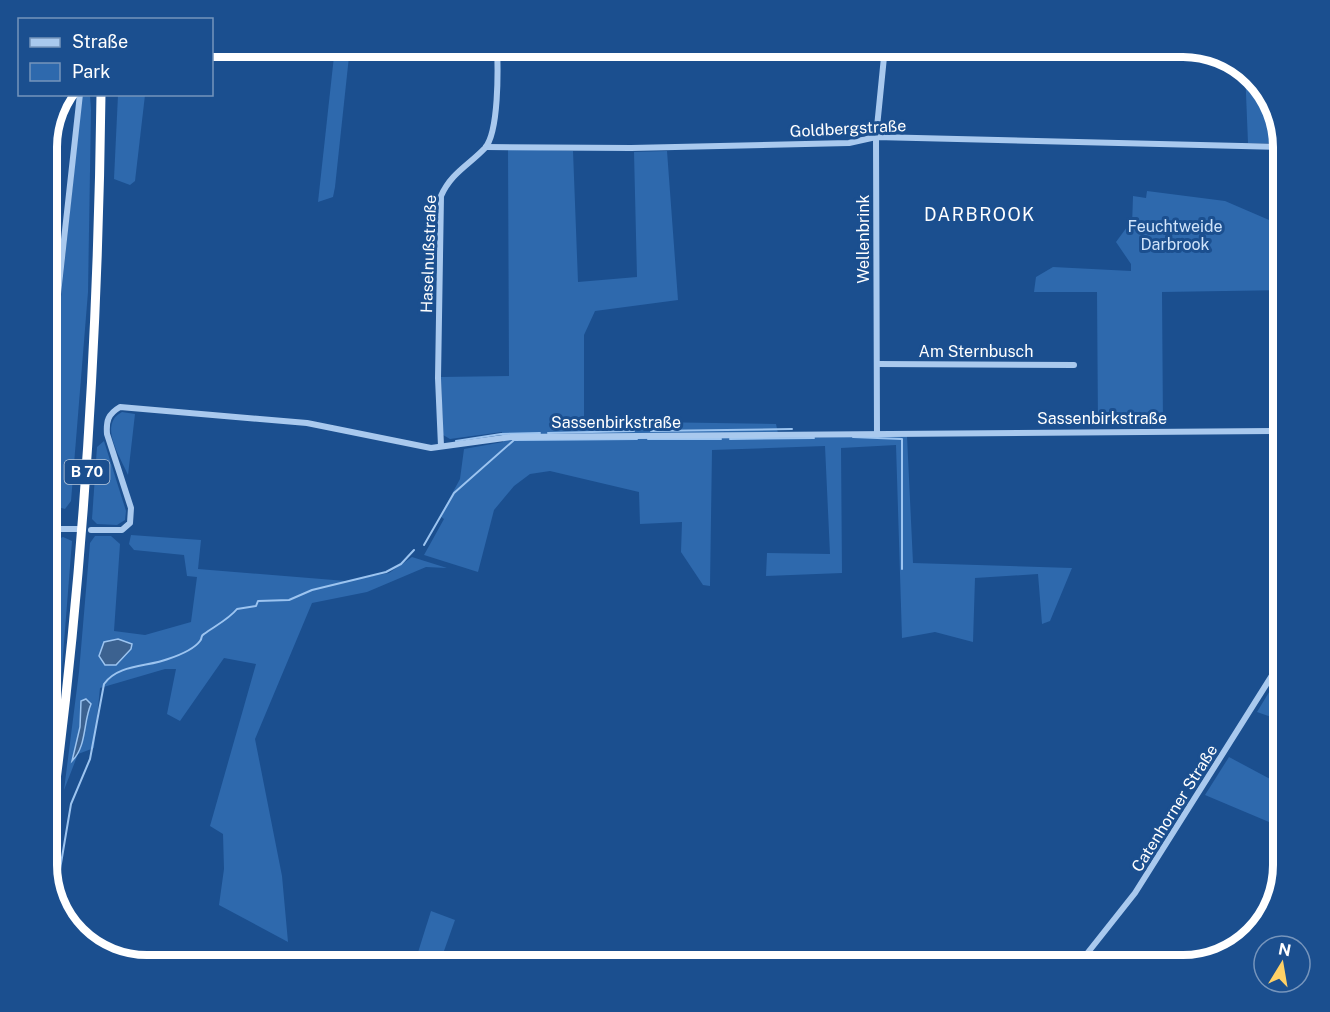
<svg xmlns="http://www.w3.org/2000/svg" width="1330" height="1012" font-family="'Public Sans',sans-serif">
	<style>
		.green { fill: #2e69ad }
		.water { fill: #3c6290; stroke: #9cc4f0; stroke-width: 1.5 }
		.lines { fill: none; stroke-linecap: round; stroke-linejoin: round }
		.stream { stroke: #9cc4f0; stroke-width: 2 }
		.minor { stroke: #a9c9ee; stroke-width: 6 }
		.highway { stroke: #fff; stroke-width: 9 }
		.labels { text-anchor: middle; stroke-width: 6; stroke-linejoin: round; paint-order: stroke }
		.shield { fill: #1b4f8f; stroke: #bbcadd; stroke-width: 1.5 }
		.shield-label { font-size: 15px; font-weight: bold; fill: #fff }
		.street-label { font-size: 16px; fill: #fff; stroke: #1b4f8f }
		.park-label { font-size: 16px; fill: #cfe3fa; stroke: #1b4f8f }
		.neighbourhood-label { font-size: 18px; letter-spacing: 1.5px; fill: #fff; stroke: #1b4f8f }
		.rim { fill: none; stroke: #fff; stroke-width: 8 }
	</style>
	<rect width="100%" height="100%" fill="#1b4f8f"/>
	<!-- green -->
	<g class="green">
		<path d="M335,47H350L335,187L333,197L318,202Z"/>
		<path d="M1097,47H1184L1243,67L1199,55Z"/>
		<path d="M1245,69L1273,103L1283,143H1248Z"/>
		<path d="M82,95H90L91,110L88,292L71,501L65,509L58,507L50,499L47,431Z"/>
		<path d="M118,95H145L135,181L130,185L114,179Z"/>
		<path d="M508,149L573,151L578,282L637,277L634,152L667,151L678,300L595,311L584,335V421L776,424L779,438L907,436L913,563L1072,568L1050,621L1042,624L1038,574L975,578L973,642L935,632L902,638L896,445L841,448L842,573L766,576L767,553L830,554L825,446L712,450L710,586L703,585L681,552L682,522L640,524L639,492L550,471L530,474L514,486L494,510L478,572L424,555L444,519L440,516L460,479L464,449L503,442L502,432L450,439L443,435L441,377L509,376Z"/>
		<path d="M1147,191L1225,201L1283,226V290L1162,292L1163,426H1098L1097,292H1034L1036,277L1053,267L1131,271V264L1116,242L1127,227L1132,226L1133,196L1146,198Z"/>
		<path d="M122,412L135,414L128,475C120,456 98,424 122,412Z"/>
		<path d="M104,441L126,511L125,520L117,525L97,524L92,519L97,447Z"/>
		<path d="M131,535L201,540L198,569L346,581L389,573L412,557L447,568L426,567L367,592L312,603L255,739L282,876L288,942L219,905L224,869L223,834L210,826L256,664L224,658L180,721L167,714L176,669H165L100,688L94,748L78,754L64,790L79,672L90,543L95,536H111L120,544L114,631L145,635L191,622L197,577L187,576L184,555L134,550L129,544Z"/>
		<path d="M63,537L72,541L57,731L47,809V552L49,543Z"/>
		<path d="M1283,669V721L1257,712Z"/>
		<path d="M1229,757L1283,786V828L1205,795Z"/>
		<path d="M431,911L455,920L439,965H414Z"/>
	</g>
	<!-- water -->
	<g class="water">
		<path d="M118,639L132,644L131,649L116,665H105L99,656L104,642Z"/>
		<path d="M86,699L91,704C83,722 87,746 72,761L80,727L81,701Z"/>
	</g>
	<g class="lines">
		<!-- stream -->
		<g class="stream">
			<path d="M651,431L792,429"/>
			<path d="M548,433L634,431"/>
			<path d="M853,437L902,439V569"/>
			<path d="M648,439H721"/>
			<path d="M730,439L814,438"/>
			<path d="M456,441L501,434L540,433"/>
			<path d="M424,545L454,493L514,440L637,439"/>
			<path d="M57,909V887L71,804L90,759L104,684C118,664 148,667 168,659C177,656 194,649 200,641C203,637 200,636 204,634C215,626 229,619 237,609L256,606L258,601L289,600L312,590L386,572L401,564L414,550"/>
		</g>
		<!-- minor -->
		<g class="minor">
			<path d="M486,147L631,148L849,143L876,137L1283,147"/>
			<path d="M877,364L1074,365"/>
			<path d="M47,394L80,94"/>
			<path d="M877,432L876,137L885,47"/>
			<path d="M441,446L438,378L441,196C451,173 469,165 485,148C499,132 498,69 497,47"/>
			<path d="M47,529H77"/>
			<path d="M91,530H122L130,523L131,508L107,434C106,421 108,414 120,407L307,423L431,448L511,437L1283,431"/>
			<path d="M1078,965L1135,893L1283,658"/>
		</g>
		<!-- highway -->
		<path class="highway" d="M47,848C82,598 98,346 101,94"/>
	</g>
	<g class="labels">
		<!-- shield labels -->
		<rect class="shield" x="64.5" y="460" width="45" height="24" rx="4.5"/>
		<g class="shield-label">
			<text x="87" y="477">B 70</text>
		</g>
		<!-- street labels -->
		<g class="street-label">
			<text transform="translate(848 128) rotate(-3)" y="6">Goldbergstraße</text>
			<text transform="translate(863 239) rotate(-90)" y="6">Wellenbrink</text>
			<text transform="translate(428 254) rotate(-88)" y="6">Haselnußstraße</text>
			<text x="976" y="357">Am Sternbusch</text>
			<text x="1102" y="424">Sassenbirkstraße</text>
			<text x="616" y="428">Sassenbirkstraße</text>
			<text transform="translate(1174 808) rotate(-58)" y="6">Catenhorner Straße</text>
		</g>
		<!-- park labels -->
		<g class="park-label">
			<text x="1175" y="232">Feuchtweide<tspan x="1175" dy="18">Darbrook</tspan></text>
		</g>
		<!-- neighbourhood labels -->
		<g class="neighbourhood-label">
			<text x="980" y="221">DARBROOK</text>
		</g>
	</g>
	<!-- crop -->
	<path d="M0 0H1330V1012H0ZM147 57H1183A90 90 0 0 1 1273 147V865A90 90 0 0 1 1183 955H147A90 90 0 0 1 57 865V147A90 90 0 0 1 147 57Z" fill="#1b4f8f" fill-rule="evenodd"/>
	<path class="rim" d="M147 57H1183A90 90 0 0 1 1273 147V865A90 90 0 0 1 1183 955H147A90 90 0 0 1 57 865V147A90 90 0 0 1 147 57Z"/>
	<!-- legend -->
	<rect x="18" y="18" width="195" height="78" fill="#1b4f8f" stroke="#7695bc" stroke-width="1.5"/>
	<rect x="30" y="38" width="30" height="9" fill="#a9c9ee" stroke="#7695bc" stroke-width="1.5"/>
	<text x="72" y="48" font-size="18" fill="#ffffff">Straße</text>
	<rect x="30" y="63" width="30" height="18" fill="#2e69ad" stroke="#7695bc" stroke-width="1.5"/>
	<text x="72" y="78" font-size="18" fill="#ffffff">Park</text>
	<!-- north arrow -->
	<g transform="translate(1282 964) rotate(11)"><circle r="28" fill="#1b4f8f" stroke="#7695bc" stroke-width="1.5"/>
	<path d="M0-4.5L10 22L0 15L-10 22Z" fill="#ffd166"/>
	<text y="-9" font-size="16" font-weight="bold" text-anchor="middle" fill="#ffffff">N</text>
	</g>
</svg>
